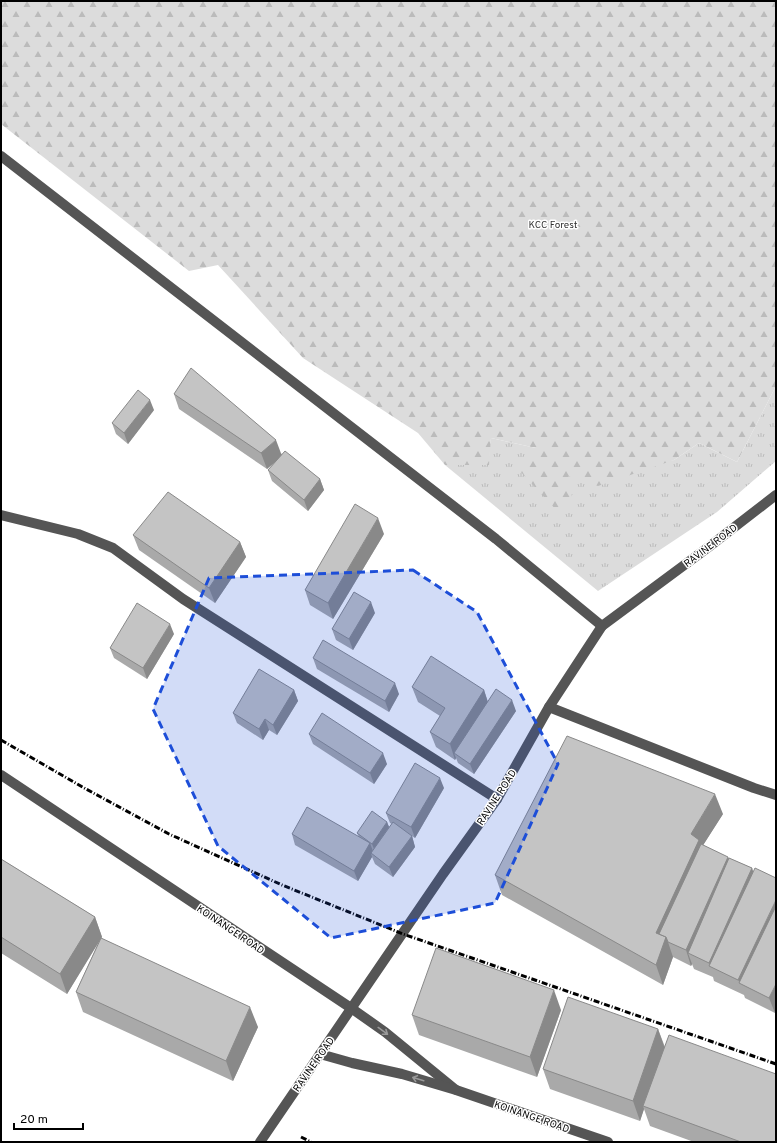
<svg xmlns="http://www.w3.org/2000/svg" width="777" height="1143" font-family="Overpass,sans-serif">
	<style>
		.grass { fill: url(#grass-tufts) }
		.forest { fill: url(#forest-firs) }
		.lines { fill: none; stroke-linecap: round; stroke-linejoin: round }
		.minor { stroke: #555; stroke-width: 10 }
		.rail { stroke: #000; stroke-width: 3; stroke-dasharray: 6 2 1 2; stroke-linecap: butt }
		.wall { fill: #a9a9a9 }
		.shaded-wall { fill: #898989 }
		.building { fill: #c4c4c4; stroke: #898989 }
		.oneway { stroke: #999 }
		.marked { fill: #1d4ed8; fill-opacity: 0.2; stroke: #1d4ed8; stroke-width: 3; stroke-dasharray: 8 5; stroke-linejoin: round }
		.labels { text-anchor: middle; stroke-width: 3; stroke-linejoin: round; paint-order: stroke }
		.park-label { font-size: 10px; fill: #333; stroke: #fff }
		.street-label { font-size: 10px; fill: #000; stroke: #fff }
	</style>
	<defs>
		<pattern id="grass-tufts" width="24" height="20" patternUnits="userSpaceOnUse"><rect width="24" height="20" fill="#dcdcdc"/><path d="M3 7l-1-3M5 7V3M7 7l1-3M15 17l-1-3M17 17v-4M19 17l1-3" fill="none" stroke="#bbb"/></pattern>
		<pattern id="forest-firs" width="22" height="20" patternUnits="userSpaceOnUse"><rect width="22" height="20" fill="#dcdcdc"/><path d="M5 1l3.5 6h-7zM16 11l3.5 6h-7z" fill="#bbb"/></pattern>
	</defs>
	<rect width="100%" height="100%" fill="#fff"/>
	<!-- grass -->
	<path class="grass" d="M776,386V461L717,512L598,591L445,465H488L491,438L536,448L567,476L674,460L699,443L737,462Z"/>
	<!-- forest -->
	<path class="forest" d="M1,1H776V386L737,462L699,443L674,460L598,486L568,476L572,497L560,514L518,469L536,448L491,438L489,465H445L418,433L303,358L218,265L189,271L1,124Z"/>
	<g class="lines">
		<!-- minor -->
		<g class="minor">
			<path d="M1,156L496,539L602,626"/>
			<path d="M1,515L78,534L113,548L183,599L497,799"/>
			<path d="M549,707L754,788L776,795"/>
			<path d="M1,775L351,1008L385,1032L456,1090"/>
			<path d="M320,1054L352,1063L402,1074L456,1090L608,1142"/>
			<path d="M260,1142L443,874L497,799L549,707L602,626L710,546L776,495"/>
		</g>
		<!-- rail -->
		<g class="rail">
			<path d="M1,740L86,789L169,834L282,885L403,934L776,1064"/>
			<path d="M301,1137L311,1142"/>
		</g>
	</g>
	<!-- wall -->
	<g class="wall">
		<path d="M174,394L282,454L320,479L324,490L308,511L272,481L268,470L275,461L267,469L179,409Z"/>
		<path d="M154,410L128,444L116,434L112,423Z"/>
		<path d="M384,534L333,619L310,605L305,590Z"/>
		<path d="M133,535L240,542L246,557L215,603L139,550Z"/>
		<path d="M375,613L353,650L336,640L332,629Z"/>
		<path d="M174,634L147,679L114,658L110,648Z"/>
		<path d="M313,658L399,694L389,712L317,669Z"/>
		<path d="M412,687L484,690L488,702L516,711L474,774L458,763L456,758L455,760L436,747L430,732L440,716L418,702Z"/>
		<path d="M294,690L298,701L277,735L269,730L263,740L237,723L233,713Z"/>
		<path d="M309,734L387,764L374,784L313,744Z"/>
		<path d="M444,788L415,838L412,836L415,847L393,877L375,864L372,857L358,881L295,845L292,834L359,837L357,833L387,822L389,827L392,824L390,823L386,813Z"/>
		<path d="M723,814L703,845L729,858L752,868L753,872L775,1013L745,998L744,995L714,981L713,977L694,969L692,964L691,966L673,957L663,985L502,895L495,875Z"/>
		<path d="M1,859L95,917L102,937L101,938L258,1027L233,1081L83,1012L76,992L100,939L67,994L1,953Z"/>
		<path d="M561,1010L537,1077L419,1035L412,1015Z"/>
		<path d="M658,1029L665,1047L776,1142H694L650,1126L644,1109L640,1121L550,1089L543,1069Z"/>
	</g>
	<!-- shaded-wall -->
	<g class="shaded-wall">
		<path d="M150,400L154,410L128,444L124,433Z"/>
		<path d="M276,440L282,456L267,469L261,453Z"/>
		<path d="M320,479L324,490L308,511L304,500Z"/>
		<path d="M378,518L384,534L333,619L328,603Z"/>
		<path d="M240,542L246,557L215,603L209,588Z"/>
		<path d="M371,602L375,613L353,650L349,639Z"/>
		<path d="M170,624L174,634L147,679L143,668Z"/>
		<path d="M395,683L399,694L389,712L385,701Z"/>
		<path d="M294,690L298,701L277,735L273,725Z"/>
		<path d="M484,690L489,706L454,753L456,758L455,760L450,744Z"/>
		<path d="M512,700L516,711L474,774L470,764Z"/>
		<path d="M265,719L269,730L263,740L259,729Z"/>
		<path d="M383,753L387,764L374,784L370,773Z"/>
		<path d="M440,778L444,788L415,838L411,827Z"/>
		<path d="M715,794L723,814L702,847L668,942L673,957L663,985L656,965V933L691,834Z"/>
		<path d="M387,822L389,827L374,849L372,844Z"/>
		<path d="M412,836L415,847L393,877L389,867Z"/>
		<path d="M370,843L374,854L371,853L372,857L358,881L354,871Z"/>
		<path d="M728,857L734,873L688,953L692,964L691,966L686,950Z"/>
		<path d="M752,868L757,884L711,967L709,963Z"/>
		<path d="M776,900V927L740,983L738,980Z"/>
		<path d="M95,917L102,937L67,994L60,974Z"/>
		<path d="M776,984V1011L775,1013L769,998Z"/>
		<path d="M554,990L561,1010L537,1077L530,1057Z"/>
		<path d="M250,1007L258,1027L233,1081L226,1061Z"/>
		<path d="M658,1029L665,1049L643,1106L644,1109L640,1121L633,1101Z"/>
	</g>
	<!-- building -->
	<g class="building">
		<path d="M191,368L276,440L261,453L174,394Z"/>
		<path d="M138,390L150,400L124,433L112,423Z"/>
		<path d="M285,451L320,479L304,500L268,470Z"/>
		<path d="M168,492L240,542L209,588L133,535Z"/>
		<path d="M355,504L378,518L328,603L305,590Z"/>
		<path d="M354,592L371,602L349,639L332,629Z"/>
		<path d="M137,603L170,624L143,668L110,648Z"/>
		<path d="M323,640L395,683L385,701L313,658Z"/>
		<path d="M431,656L484,690L450,744L430,732L445,708L412,687Z"/>
		<path d="M259,669L294,690L273,725L265,719L259,729L233,713Z"/>
		<path d="M496,689L512,700L470,764L454,753Z"/>
		<path d="M322,713L383,753L370,773L309,734Z"/>
		<path d="M567,736L715,794L691,834L699,840L656,933L666,937L656,965L495,875Z"/>
		<path d="M415,763L440,778L411,827L386,813Z"/>
		<path d="M307,807L370,843L354,871L292,834Z"/>
		<path d="M372,811L387,822L372,844L357,833Z"/>
		<path d="M393,822L412,836L389,867L371,853Z"/>
		<path d="M701,844L728,857L686,950L668,942L666,937L659,934Z"/>
		<path d="M729,858L752,868L709,963L688,953Z"/>
		<path d="M1,859L95,917L60,974L1,937Z"/>
		<path d="M755,868L776,878V900L738,980L709,966Z"/>
		<path d="M776,906V984L769,998L739,983Z"/>
		<path d="M101,938L250,1007L226,1061L76,992Z"/>
		<path d="M436,948L554,990L530,1057L412,1015Z"/>
		<path d="M568,997L658,1029L633,1101L543,1069Z"/>
		<path d="M669,1035L776,1074V1142H741L643,1106Z"/>
	</g>
	<!-- one-way arrows -->
	<defs><path id="oneway-shaft" d="M-6 0H5M1.5-3L5.5 0L1.5 3" fill="none" stroke-width="1.6" stroke-linecap="round" stroke-linejoin="round"/></defs>
	<g class="oneway">
		<use href="#oneway-shaft" transform="translate(383 1031) rotate(36)"/>
		<use href="#oneway-shaft" transform="translate(418 1079) rotate(-163)"/>
	</g>
	<!-- marked area -->
	<path class="marked" d="M413,570L477,612L558,764L495,903L331,938L218,846L153,709L209,578Z"/>
	<g class="labels">
		<!-- park labels -->
		<g class="park-label">
			<text x="553" y="228">KCC Forest</text>
		</g>
		<!-- street labels -->
		<g class="street-label">
			<text transform="translate(710 545) rotate(-37)" y="4">RAVINE ROAD</text>
			<text transform="translate(496 797) rotate(-57)" y="4">RAVINE ROAD</text>
			<text transform="translate(231 929) rotate(34)" y="4">KOINANGE ROAD</text>
			<text transform="translate(313 1064) rotate(-55)" y="4">RAVINE ROAD</text>
			<text transform="translate(532 1116) rotate(19)" y="4">KOINANGE ROAD</text>
		</g>
	</g>
	<!-- border -->
	<rect width="777" height="1143" fill="none" stroke="#000000" stroke-width="4"/>
	<!-- scale -->
	<path d="M14 1123v6h69v-6" fill="none" stroke="#000000" stroke-width="2"/>
	<text x="20" y="1123" font-size="12" fill="#000000" stroke="#ffffff" stroke-width="3" paint-order="stroke">20 m</text>
</svg>
